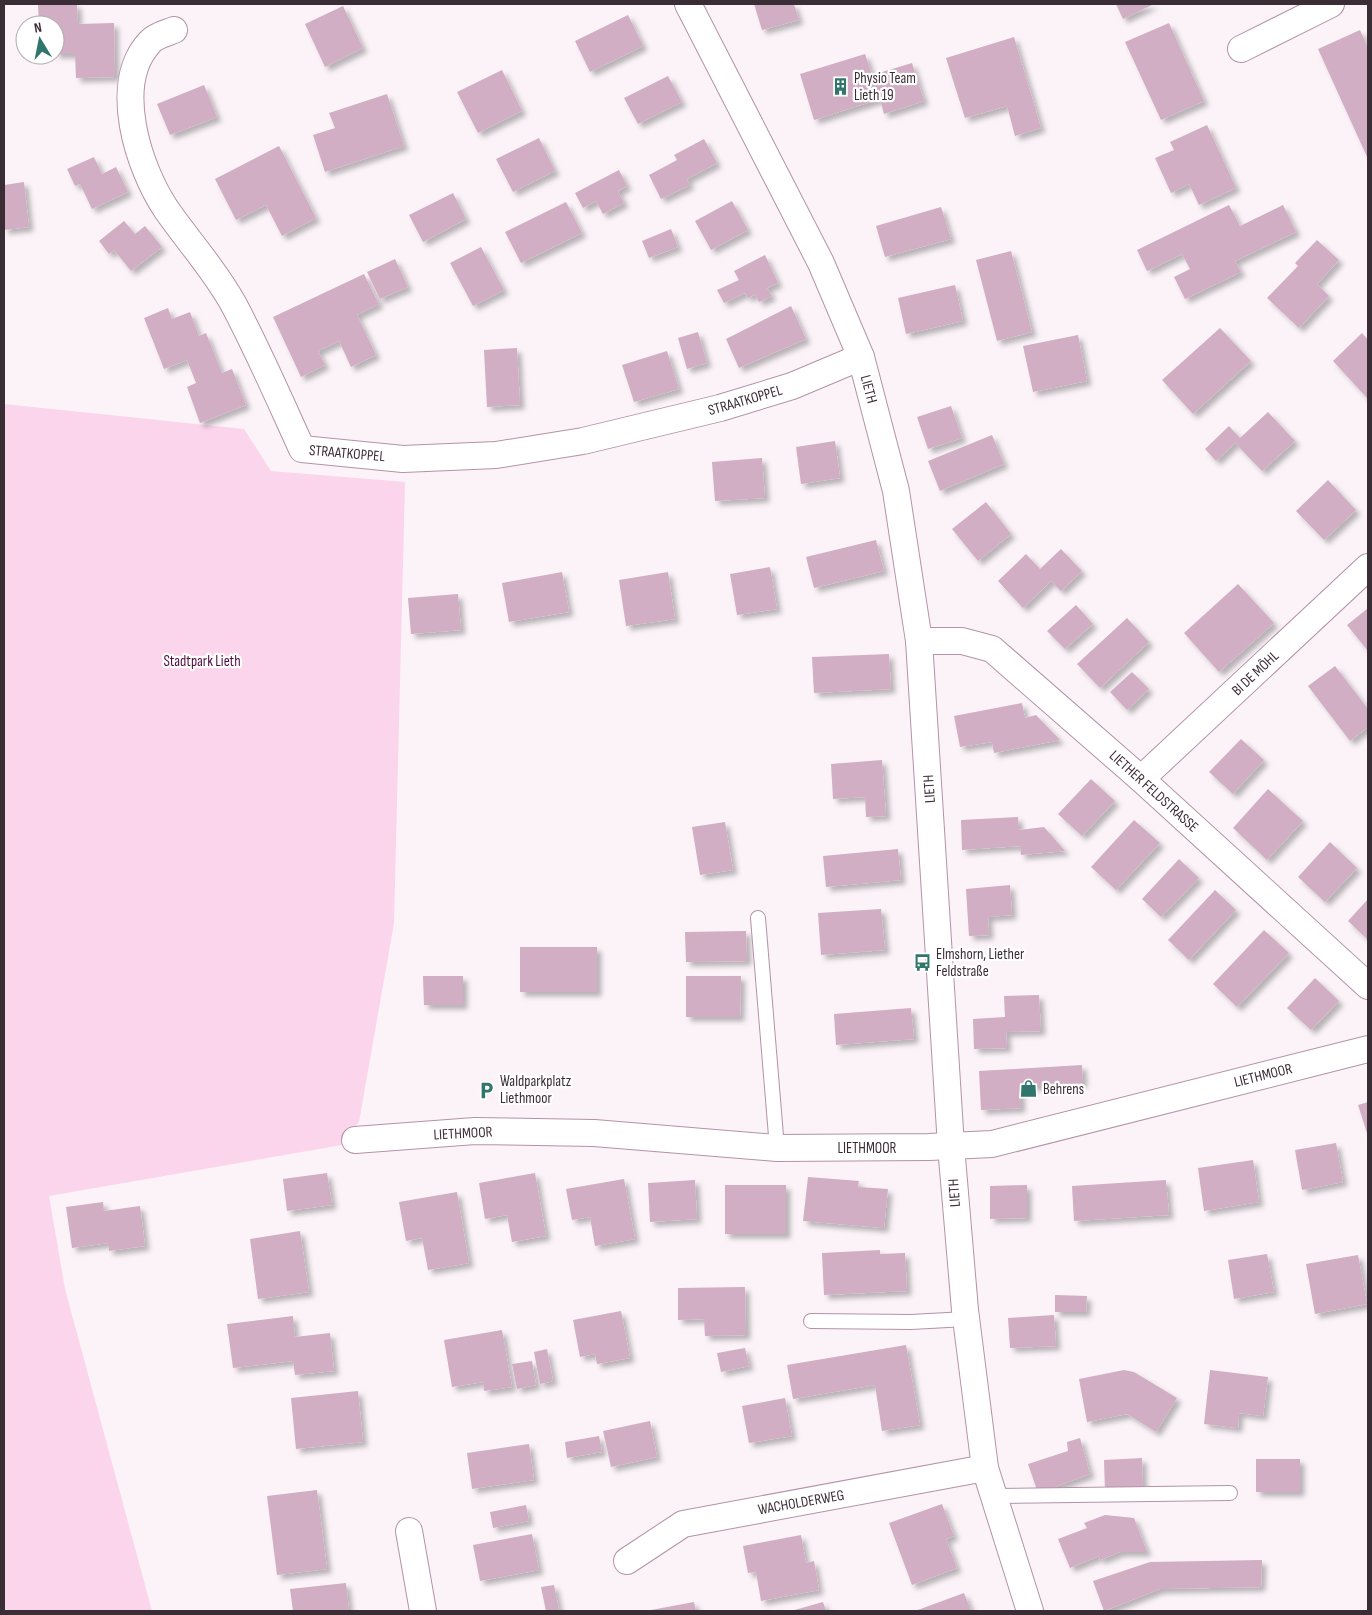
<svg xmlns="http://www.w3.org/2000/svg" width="1372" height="1615" font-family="'Sofia Sans Condensed',sans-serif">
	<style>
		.green { fill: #fbd5ec }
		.building { fill: #d1aec3; filter: url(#shadow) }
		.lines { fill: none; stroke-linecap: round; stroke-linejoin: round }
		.service-casing { stroke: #b492a7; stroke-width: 16 }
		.minor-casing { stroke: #b492a7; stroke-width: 28 }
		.service { stroke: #fff; stroke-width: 14 }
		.minor { stroke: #fff; stroke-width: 26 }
		.labels { text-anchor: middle; stroke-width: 4.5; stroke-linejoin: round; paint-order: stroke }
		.poi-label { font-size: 15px; fill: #3b2d36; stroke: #fff; text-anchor: start }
		.street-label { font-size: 15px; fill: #3b2d36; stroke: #fff }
		.park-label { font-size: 15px; fill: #520d40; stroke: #fff }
	</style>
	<defs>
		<filter id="shadow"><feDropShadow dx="4.5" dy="4.5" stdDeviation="2.5" flood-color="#0004"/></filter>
	</defs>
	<rect width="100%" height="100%" fill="#fbf3f8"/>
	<!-- green -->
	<path class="green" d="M4,404L244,429L271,471L405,482L394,923L359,1122L342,1145L49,1196L65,1289L152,1611H4Z"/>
	<!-- building -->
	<g class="building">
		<path d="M38,4H77L78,24L114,23L115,77L76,78L75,54H55V25H39Z"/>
		<path d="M754,4H794L799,20L762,30Z"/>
		<path d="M1116,4H1154L1123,19Z"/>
		<path d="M343,6L363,48L325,67L305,24Z"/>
		<path d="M628,15L643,46L590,72L575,41Z"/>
		<path d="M1169,23L1204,101L1161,120L1125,42Z"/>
		<path d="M1360,30L1368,48V159L1318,49Z"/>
		<path d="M1014,37L1041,128L1015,136L1007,106L965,118L946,58Z"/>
		<path d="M865,54L872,75L912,63L924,101L884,114L880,99L814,120L800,74Z"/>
		<path d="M502,70L522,111L478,133L457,92Z"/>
		<path d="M668,76L682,102L638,124L624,98Z"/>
		<path d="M204,85L217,117L170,135L157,104Z"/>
		<path d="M387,94L404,146L325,172L313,135L335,128L329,113Z"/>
		<path d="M1207,125L1236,188L1199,205L1189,184L1171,193L1155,158L1174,150L1170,142Z"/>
		<path d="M539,138L555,171L513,192L496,159Z"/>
		<path d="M704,139L717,163L687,179L690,185L661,199L649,175L677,160L674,155Z"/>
		<path d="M279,146L316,218L282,236L266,205L236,220L215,179Z"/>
		<path d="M94,157L102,174L116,167L128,192L92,209L80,184L75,186L67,169Z"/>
		<path d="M619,170L627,186L618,191L624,203L603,214L596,201L583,208L575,193Z"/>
		<path d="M24,182L29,227L4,230V185Z"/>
		<path d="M453,193L466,219L423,242L409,215Z"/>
		<path d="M732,201L748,230L711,250L695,221Z"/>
		<path d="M566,202L582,233L521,263L505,232Z"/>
		<path d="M1229,205L1240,226L1283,205L1296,232L1235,261L1241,272L1185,299L1174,277L1190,269L1182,254L1147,271L1137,250Z"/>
		<path d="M941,207L951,239L885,257L876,226Z"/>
		<path d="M124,221L135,234L145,226L162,247L131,271L114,250L109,254L99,241Z"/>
		<path d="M671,229L678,247L649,258L642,241Z"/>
		<path d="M1317,240L1339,260L1317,284L1329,296L1299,328L1267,298L1298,266L1295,263Z"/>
		<path d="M481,247L504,290L473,306L450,263Z"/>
		<path d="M1011,251L1032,332L997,341L976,260Z"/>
		<path d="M765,255L778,283L767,288L772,296L759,302L755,294L748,298L745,293L724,303L717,290L739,280L734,271Z"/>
		<path d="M395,259L408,287L380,299L367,272Z"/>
		<path d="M364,274L379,304L357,315L376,355L351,367L339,341L318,351L325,365L301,377L273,317Z"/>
		<path d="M955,285L963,321L906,334L898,298Z"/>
		<path d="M791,306L806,339L739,368L726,339Z"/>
		<path d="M168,308L172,319L190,312L199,336L206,333L222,373L232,369L246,405L200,423L187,387L196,383L187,360L164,369L144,318Z"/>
		<path d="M1220,328L1251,361L1193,414L1162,380Z"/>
		<path d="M698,332L707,363L687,369L678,338Z"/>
		<path d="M1362,333L1368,340V399L1333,361Z"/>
		<path d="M1078,335L1087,381L1033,392L1023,346Z"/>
		<path d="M517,348L520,405L487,407L484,350Z"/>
		<path d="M667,351L679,389L634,402L622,365Z"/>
		<path d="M951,406L962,438L928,449L917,417Z"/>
		<path d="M1268,412L1295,441L1262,471L1235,443L1216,461L1205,449L1229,426L1240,438Z"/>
		<path d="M992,435L1004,464L940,491L928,461Z"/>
		<path d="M835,441L840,478L801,484L796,447Z"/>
		<path d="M762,458L765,498L715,501L712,462Z"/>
		<path d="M1328,480L1356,510L1324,540L1296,511Z"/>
		<path d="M986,502L1011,534L978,561L952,529Z"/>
		<path d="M876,540L884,571L814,588L806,557Z"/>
		<path d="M1061,549L1082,571L1061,591L1051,581L1023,608L998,581L1026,554L1040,569Z"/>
		<path d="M770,567L777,609L737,615L730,574Z"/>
		<path d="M562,572L569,612L509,622L502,583Z"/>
		<path d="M668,572L675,619L626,626L619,580Z"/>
		<path d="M1238,584L1274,623L1219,672L1184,633Z"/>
		<path d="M458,594L461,630L411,634L408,598Z"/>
		<path d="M1076,605L1093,624L1065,649L1047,631Z"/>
		<path d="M1367,609L1368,611V651L1347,625Z"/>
		<path d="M1127,618L1149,642L1100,688L1077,664Z"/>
		<path d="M889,654L891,689L814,693L812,657Z"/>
		<path d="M1335,666L1368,709V727L1350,741L1308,686Z"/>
		<path d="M1132,672L1149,689L1127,710L1110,692Z"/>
		<path d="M1022,703L1025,718L1036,715L1060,740L994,753L992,742L960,747L954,716Z"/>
		<path d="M1241,739L1264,760L1233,794L1209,772Z"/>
		<path d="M882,760L886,816L866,817L865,797L833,799L831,764Z"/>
		<path d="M1091,779L1115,801L1082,836L1058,814Z"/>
		<path d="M1268,789L1303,821L1267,860L1233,828Z"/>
		<path d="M1018,817L1019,830L1044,827L1065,851L1021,855L1020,846L962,850L961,820Z"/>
		<path d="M1134,820L1160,843L1116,890L1091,867Z"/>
		<path d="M725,822L733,870L700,875L692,827Z"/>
		<path d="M1330,842L1357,868L1325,902L1298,877Z"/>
		<path d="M898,849L901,880L826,887L823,856Z"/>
		<path d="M1179,859L1199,878L1161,917L1142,899Z"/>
		<path d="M1010,885L1012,915L988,917L989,935L969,936L966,889Z"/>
		<path d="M1215,890L1236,910L1189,960L1168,940Z"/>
		<path d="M1368,899V940L1348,921Z"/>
		<path d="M881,909L885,950L821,955L818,913Z"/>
		<path d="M1264,930L1289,953L1237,1007L1213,984Z"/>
		<path d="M746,931L747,961L686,962L685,932Z"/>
		<rect x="520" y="947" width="77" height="45"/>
		<path d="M423,976H463V1005H424Z"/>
		<path d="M686,976H741L740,1017H686Z"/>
		<path d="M1315,978L1339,1001L1311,1030L1287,1008Z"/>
		<path d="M1039,995L1041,1031L1006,1032L1007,1048L974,1049L973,1019L1005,1017L1004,996Z"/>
		<path d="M911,1008L914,1039L836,1045L834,1014Z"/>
		<path d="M1082,1065L1083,1083L1020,1087L1021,1108L981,1110L979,1071Z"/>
		<path d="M1368,1102V1132L1367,1133L1358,1105Z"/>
		<path d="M1336,1143L1343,1182L1302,1190L1295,1150Z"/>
		<path d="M1253,1160L1259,1202L1204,1211L1198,1168Z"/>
		<path d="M327,1173L332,1205L287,1211L283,1179Z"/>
		<path d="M535,1173L546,1236L512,1242L507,1215L485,1219L479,1183Z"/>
		<path d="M808,1177L859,1181L858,1187L888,1189L884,1228L803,1221Z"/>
		<path d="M624,1179L635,1239L595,1246L590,1217L572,1220L566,1189Z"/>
		<path d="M695,1180L697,1219L650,1222L648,1183Z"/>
		<path d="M1166,1180L1169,1215L1074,1221L1072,1186Z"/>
		<rect x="725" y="1185" width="61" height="49"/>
		<path d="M1027,1185V1218L990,1219V1186Z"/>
		<path d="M457,1192L469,1263L428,1270L422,1238L406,1241L399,1202Z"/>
		<path d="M103,1202L104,1211L140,1206L145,1246L109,1251L108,1243L72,1248L66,1207Z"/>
		<path d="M300,1231L309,1292L258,1299L250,1239Z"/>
		<path d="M880,1250V1254L905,1253L907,1291L824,1295L822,1253Z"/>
		<path d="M1267,1254L1274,1292L1234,1299L1228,1260Z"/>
		<path d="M1358,1255L1367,1304L1315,1314L1306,1264Z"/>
		<path d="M745,1287L746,1335L705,1336L704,1319L678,1320V1288Z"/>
		<path d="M1055,1295L1087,1296L1086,1312H1055Z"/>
		<path d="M621,1311L630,1358L597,1364L595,1354L580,1357L573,1320Z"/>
		<path d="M1054,1315L1056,1346L1010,1348L1008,1318Z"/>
		<path d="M293,1316L295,1337L330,1333L334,1371L295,1375L293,1361L233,1368L227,1324Z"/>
		<path d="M502,1330L512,1387L484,1391L483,1382L452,1387L444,1340Z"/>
		<path d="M906,1345L920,1425L882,1431L875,1385L793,1399L787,1365Z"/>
		<path d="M745,1348L749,1366L721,1372L717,1353Z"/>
		<path d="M547,1349L553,1381L540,1384L534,1352Z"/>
		<path d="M532,1361L536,1385L517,1389L512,1364Z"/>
		<path d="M1124,1370L1134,1372L1177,1398L1156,1432L1127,1414L1087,1422L1079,1379Z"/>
		<path d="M1210,1370L1268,1377L1263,1416L1239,1413L1238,1428L1204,1424Z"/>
		<path d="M358,1391L363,1442L296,1449L291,1398Z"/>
		<path d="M785,1398L792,1436L749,1443L742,1406Z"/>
		<path d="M650,1421L657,1457L611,1467L603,1431Z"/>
		<path d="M599,1436L602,1452L567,1458L565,1442Z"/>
		<path d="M1080,1438L1090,1474L1038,1493L1028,1464L1068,1451L1067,1442Z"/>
		<path d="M529,1444L534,1480L472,1489L467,1453Z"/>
		<path d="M1142,1458L1143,1490L1105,1491L1104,1460Z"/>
		<rect x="1256" y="1459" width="44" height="33"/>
		<path d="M317,1490L327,1569L277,1575L267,1496Z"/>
		<path d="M942,1504L954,1536L946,1539L957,1568L912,1585L889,1523Z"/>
		<path d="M526,1505L529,1521L493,1528L490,1512Z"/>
		<path d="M1105,1515L1134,1518L1147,1552H1120L1100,1560L1099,1556L1070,1568L1058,1539L1087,1528L1084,1523Z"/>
		<path d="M532,1534L539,1570L480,1581L473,1545Z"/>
		<path d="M801,1535L806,1563L814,1561L819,1590L761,1601L756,1572L748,1573L743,1546Z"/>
		<path d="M1262,1560L1261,1587L1160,1589L1104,1611L1093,1581L1150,1562Z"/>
		<path d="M346,1583L349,1611H293L290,1589Z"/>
		<path d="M554,1585L559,1611H546L541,1587Z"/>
		<path d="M964,1593L971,1611H915Z"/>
		<path d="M694,1602L696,1611H651V1610Z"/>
		<path d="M823,1602L826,1611H791Z"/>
	</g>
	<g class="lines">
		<defs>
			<g id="service">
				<path d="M758,918L777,1148"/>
				<path d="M811,1321L911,1322L966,1319"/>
				<path d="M993,1496L1230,1493"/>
			</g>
			<g id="minor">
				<path d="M688,4L821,263L861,357L896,491L919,641L951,1146L965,1310L985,1468L1030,1611"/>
				<path d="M174,30C167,33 155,36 150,42C111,83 138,167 166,209C188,241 215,270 234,305C259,352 280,401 302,449L403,459L496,455L583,441L720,408L792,386L861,357"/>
				<path d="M1241,49L1331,4"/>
				<path d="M919,641H962L992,649L1141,779L1368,986"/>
				<path d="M1141,779L1368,567"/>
				<path d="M355,1140L475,1131L594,1133L777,1148L929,1147L992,1144L1368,1049"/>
				<path d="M409,1531L423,1611"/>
				<path d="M627,1561L683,1524L985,1468"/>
			</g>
		</defs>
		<!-- service casing -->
		<use href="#service" class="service-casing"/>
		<!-- minor casing -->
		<use href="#minor" class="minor-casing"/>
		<!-- service -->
		<use href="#service" class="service"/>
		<!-- minor -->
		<use href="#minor" class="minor"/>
	</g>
	<!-- icons -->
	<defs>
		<symbol id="building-bare" viewBox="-9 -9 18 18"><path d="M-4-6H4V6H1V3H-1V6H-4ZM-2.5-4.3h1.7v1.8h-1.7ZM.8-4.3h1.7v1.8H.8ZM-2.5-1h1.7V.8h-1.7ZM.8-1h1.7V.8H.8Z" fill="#31766c" stroke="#fff" stroke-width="2.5" paint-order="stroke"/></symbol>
		<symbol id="bus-bare" viewBox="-9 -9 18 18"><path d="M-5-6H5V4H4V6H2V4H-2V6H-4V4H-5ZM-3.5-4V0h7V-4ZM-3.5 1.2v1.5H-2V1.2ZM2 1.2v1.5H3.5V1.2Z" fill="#31766c" stroke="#fff" stroke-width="2.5" paint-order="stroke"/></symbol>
		<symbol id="shop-bare" viewBox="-9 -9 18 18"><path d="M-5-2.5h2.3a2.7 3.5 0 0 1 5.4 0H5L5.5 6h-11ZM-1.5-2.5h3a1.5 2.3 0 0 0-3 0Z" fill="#31766c" stroke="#fff" stroke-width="2.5" paint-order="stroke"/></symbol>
		<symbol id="parking-bare" viewBox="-9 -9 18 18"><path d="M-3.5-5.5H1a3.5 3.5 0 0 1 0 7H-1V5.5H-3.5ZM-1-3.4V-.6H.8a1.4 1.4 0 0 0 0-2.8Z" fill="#31766c" stroke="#fff" stroke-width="2.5" paint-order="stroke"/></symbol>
	</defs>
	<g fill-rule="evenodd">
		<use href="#building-bare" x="828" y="74" width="25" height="25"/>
		<use href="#bus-bare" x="910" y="950" width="25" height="25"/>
		<use href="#shop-bare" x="1016" y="1076" width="25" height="25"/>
		<use href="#parking-bare" x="474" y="1078" width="25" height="25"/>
	</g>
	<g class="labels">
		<!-- poi labels -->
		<g class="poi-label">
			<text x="854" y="83">Physio Team<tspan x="854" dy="17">Lieth 19</tspan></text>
			<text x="936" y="959">Elmshorn, Liether<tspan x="936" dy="17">Feldstraße</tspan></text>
			<text x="500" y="1086">Waldparkplatz<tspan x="500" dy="17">Liethmoor</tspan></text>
			<text x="1043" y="1094">Behrens</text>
		</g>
		<!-- street labels -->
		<g class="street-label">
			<text transform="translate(869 389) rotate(75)" y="5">LIETH</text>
			<text transform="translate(745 400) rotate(-16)" y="5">STRAATKOPPEL</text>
			<text transform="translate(347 453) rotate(5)" y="5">STRAATKOPPEL</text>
			<text transform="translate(1255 673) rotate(-43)" y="5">BI DE MÖHL</text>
			<text transform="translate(929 789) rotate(-94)" y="5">LIETH</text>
			<text transform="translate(1154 791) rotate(42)" y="5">LIETHER FELDSTRASSE</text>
			<text transform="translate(1263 1075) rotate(-14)" y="5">LIETHMOOR</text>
			<text transform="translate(463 1133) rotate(-3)" y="5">LIETHMOOR</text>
			<text x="867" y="1153">LIETHMOOR</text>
			<text transform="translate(954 1193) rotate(-94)" y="5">LIETH</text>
			<text transform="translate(801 1502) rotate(-10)" y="5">WACHOLDERWEG</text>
		</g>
		<!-- park labels -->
		<g class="park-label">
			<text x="202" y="666">Stadtpark Lieth</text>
		</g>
	</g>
	<!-- border -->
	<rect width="1372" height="1615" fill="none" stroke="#3b2d36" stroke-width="10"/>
	<!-- north arrow -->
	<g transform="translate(40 40) rotate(350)"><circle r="24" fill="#ffffff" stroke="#b1abaf"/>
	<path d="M0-4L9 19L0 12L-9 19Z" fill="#31766c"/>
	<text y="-8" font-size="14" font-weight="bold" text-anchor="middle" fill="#3b2d36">N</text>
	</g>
</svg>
